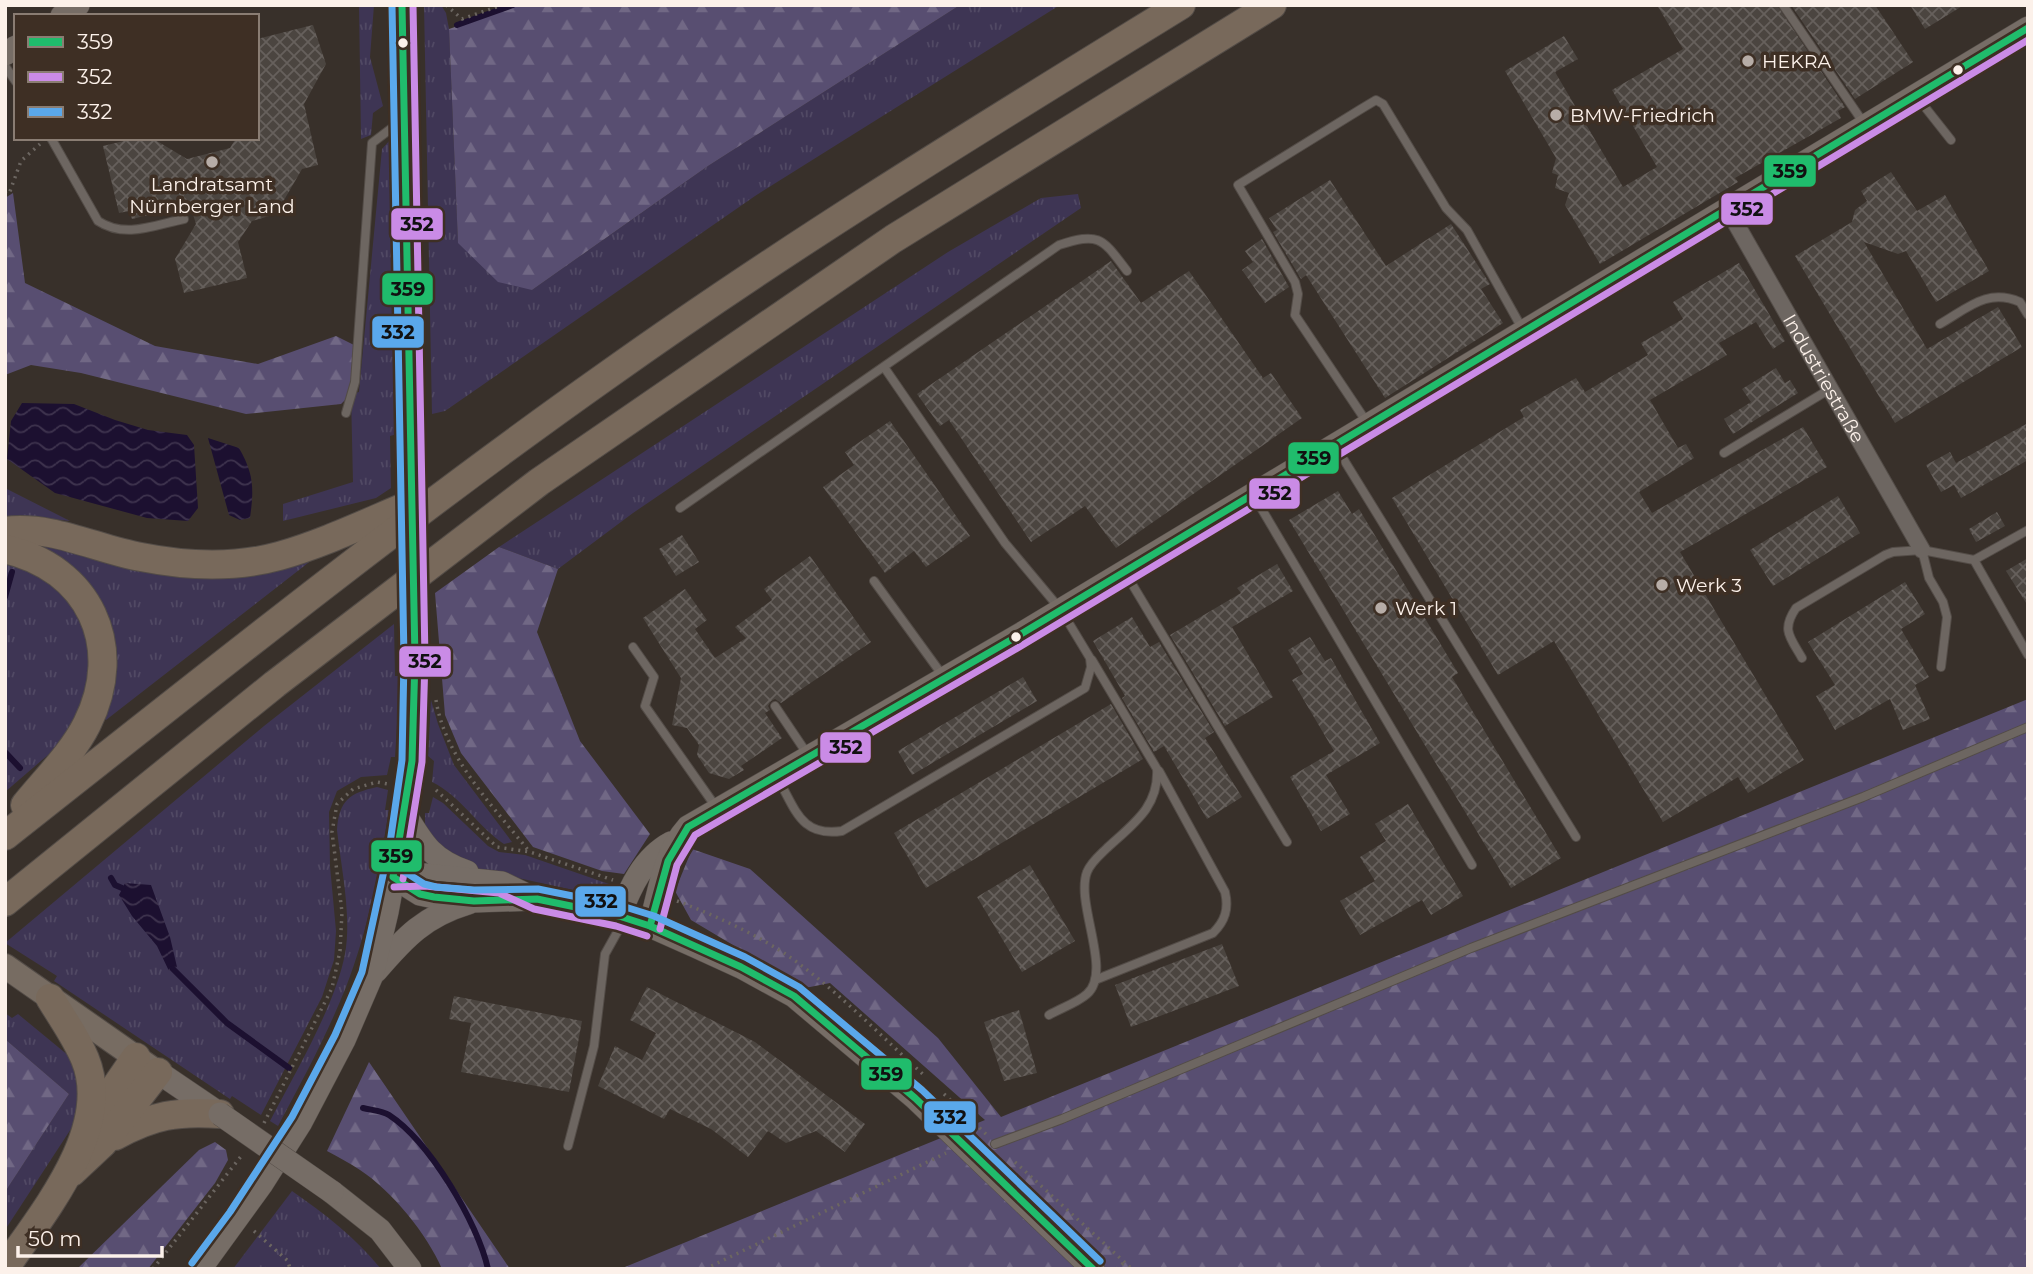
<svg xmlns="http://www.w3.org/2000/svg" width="2033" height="1274" font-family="Montserrat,sans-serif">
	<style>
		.grass { fill: url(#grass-tufts) }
		.forest { fill: url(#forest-firs) }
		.water { fill: url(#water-waves) }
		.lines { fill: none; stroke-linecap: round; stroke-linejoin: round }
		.stream { stroke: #1c1030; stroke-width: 6 }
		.building { fill: url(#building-cross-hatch) }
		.lane-casing { stroke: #534c47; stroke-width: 10 }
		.street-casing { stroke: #534c47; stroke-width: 18 }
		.secondary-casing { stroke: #534c47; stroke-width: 24 }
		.primary-casing { stroke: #534c47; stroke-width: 26 }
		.highway-casing { stroke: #534c47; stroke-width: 30 }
		.path { stroke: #6c6661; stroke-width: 3.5; stroke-dasharray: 2 5; stroke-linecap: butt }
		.lane { stroke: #6d6661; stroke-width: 8 }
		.street { stroke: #6d6661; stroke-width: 16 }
		.secondary { stroke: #766d66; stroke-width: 23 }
		.primary { stroke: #776c62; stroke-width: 24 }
		.highway { stroke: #78695b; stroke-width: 28 }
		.secondary-bridge-casing { stroke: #534c47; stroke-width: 24; stroke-linecap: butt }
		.secondary-bridge { stroke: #766d66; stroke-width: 23 }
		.bus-1-casing { stroke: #3e2f24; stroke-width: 12 }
		.bus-2-casing { stroke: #3e2f24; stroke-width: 12 }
		.bus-3-casing { stroke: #3e2f24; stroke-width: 12 }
		.bus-1 { stroke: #20bc6c; stroke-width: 7 }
		.bus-2 { stroke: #ca8be6; stroke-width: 7 }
		.bus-3 { stroke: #5aa8eb; stroke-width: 7 }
		.bus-dot { fill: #fcf1ea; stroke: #3e2f24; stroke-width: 2.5 }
		.poi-dot { fill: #b7ada7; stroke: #3e2f24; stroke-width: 2.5 }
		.labels { text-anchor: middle; stroke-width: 7; stroke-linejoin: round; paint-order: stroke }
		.poi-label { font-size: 19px; fill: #fcf1ea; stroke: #3e2f24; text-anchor: start }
		.street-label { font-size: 19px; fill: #fcf1ea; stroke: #3e2f24 }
		.line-badge { stroke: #3e2f24; stroke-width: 2.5 }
		.pale-badge-label { font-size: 19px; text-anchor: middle; font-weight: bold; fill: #111 }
	</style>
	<defs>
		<pattern id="grass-tufts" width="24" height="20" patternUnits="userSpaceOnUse" patternTransform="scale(1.75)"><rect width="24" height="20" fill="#3e3554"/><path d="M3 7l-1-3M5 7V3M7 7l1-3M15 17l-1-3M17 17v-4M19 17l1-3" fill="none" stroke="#514964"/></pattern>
		<pattern id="forest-firs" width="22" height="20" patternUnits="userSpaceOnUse" patternTransform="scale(1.75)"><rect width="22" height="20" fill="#584e71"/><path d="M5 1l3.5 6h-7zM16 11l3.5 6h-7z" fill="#716885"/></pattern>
		<pattern id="water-waves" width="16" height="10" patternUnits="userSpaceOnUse" patternTransform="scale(1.75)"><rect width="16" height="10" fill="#1c1030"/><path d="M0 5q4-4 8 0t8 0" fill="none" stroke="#3e334e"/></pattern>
		<pattern id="building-cross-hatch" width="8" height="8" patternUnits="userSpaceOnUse" patternTransform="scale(1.75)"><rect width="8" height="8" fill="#4b4540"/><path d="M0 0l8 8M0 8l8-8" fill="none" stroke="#66605c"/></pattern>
	</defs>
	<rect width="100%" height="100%" fill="#38302a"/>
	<!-- grass -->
	<g class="grass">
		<path d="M359,5H374L370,57L383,106L373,113L371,135L361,139Z"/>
		<path d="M424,5H441L446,13L449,29L458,242L532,290L708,166L960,5H1060L755,196L445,411L432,414Z"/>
		<path d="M390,140L397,434L390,436L391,488L376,498L283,521V504L353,482L351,394L359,392L382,149Z"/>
		<path d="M1078,194L1081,208L633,513L558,569L499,547L948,252L1041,198Z"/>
		<path d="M5,488L70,521L25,516L5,517Z"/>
		<path d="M24,537L104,557L317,556L106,720L103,717L115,666Z"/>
		<path d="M5,558L18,560L67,595L86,629L92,673L81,715L56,748L5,792Z"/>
		<path d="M394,624L395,676H400L395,757H391L387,775L361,777L337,791L329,812L330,866L336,931L334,960L322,997L261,1115L232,1096L230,1099L54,981L57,976L5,943L264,726Z"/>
		<path d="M431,700L438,724L454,765L512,842L504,844C477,826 461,796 432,782L434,761L428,756Z"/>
		<path d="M377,787L388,790L385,810H389C379,870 368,931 346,987C327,1035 302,1081 278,1126L270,1121C295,1073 335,1006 345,954C352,916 341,867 337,830C339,800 350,793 377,787Z"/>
		<path d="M433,797L443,803L488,846L499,852L525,855L612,885L614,889L596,893L573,890L472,868L449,857L425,826V813H429Z"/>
		<path d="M5,1013L12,1018L18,1014L69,1056L81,1081L82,1112L5,1230V1192L69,1094L5,1039Z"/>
		<path d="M292,1191C325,1214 356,1238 381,1269H233Z"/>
	</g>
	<!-- forest -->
	<g class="forest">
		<path d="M520,5H960L708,166L532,290L498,282L458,243L449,29Z"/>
		<path d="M13,193L25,283L155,346L258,364L336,336L356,346L351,394L341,404L246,414L81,373L31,365L5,375V198Z"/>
		<path d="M499,547L558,569L537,632L580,741L650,834L624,874L602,871L533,847L461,753L445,715L435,593Z"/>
		<path d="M2028,699V1269H620L985,1120L830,983L805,988L691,920L675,891L692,849L750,869L938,1038L1001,1117Z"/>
		<path d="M5,1039L69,1094L5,1192Z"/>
		<path d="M369,1062L510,1269H442C427,1234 392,1191 360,1170C350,1163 338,1157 327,1151Z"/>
		<path d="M215,1142L226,1150L228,1160L215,1183L148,1269H77L199,1150Z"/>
	</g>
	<!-- water -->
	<g class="water">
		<path d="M22,403L74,404L115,420L148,430L187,435L194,445L198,508L188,521L147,518L55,493L7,459L11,421Z"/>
		<path d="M208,438L239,448C254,474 254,489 250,518L240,520L229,515Z"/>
		<path d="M125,883L151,885L170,937L177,967L169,971L157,946L132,916L119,895Z"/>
	</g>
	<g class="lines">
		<!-- stream -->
		<g class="stream">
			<path d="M457,25L513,5"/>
			<path d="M5,597L12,572"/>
			<path d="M5,752L20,768"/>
			<path d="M111,878L115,885L122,888"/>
			<path d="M173,969L227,1023L289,1068"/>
			<path d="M363,1108C371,1110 383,1111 389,1115C429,1141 478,1223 488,1269"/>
		</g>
	</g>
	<!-- building -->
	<g class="building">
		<path d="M1657,5H1777L1845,107L1838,111L1841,118L1735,178L1738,182L1600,264L1565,205L1569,193L1555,188L1558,175L1552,173L1556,158L1505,71L1564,36L1578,59L1555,72L1623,187L1657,167L1612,90L1683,49Z"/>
		<path d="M1791,5H1875L1913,62L1855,99Z"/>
		<path d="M1910,5H1964L1925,29Z"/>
		<path d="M313,25L326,64L304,104L318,165L302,169L276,214L252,221L238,242L247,278L184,293L175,259L196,224L190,205L132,219L129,211L119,213L103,146L136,138H152L187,159L230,148L236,138H257V39Z"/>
		<path d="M1891,172L1917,211L1945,195L1989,271L1936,302L1906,251L1898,254L1864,242L1927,349L1998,307L2022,347L1895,423L1795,256L1852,222L1855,210L1867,201L1861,191Z"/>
		<path d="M1330,180L1386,266L1451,224L1490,284L1481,289L1503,323L1385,398L1306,275L1301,279L1273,232L1277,230L1269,218Z"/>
		<path d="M1262,239L1289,287L1265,303L1242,270L1253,262L1245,251Z"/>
		<path d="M1111,261L1141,303L1189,271L1263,378L1271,373L1302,418L1116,548L1085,506L1031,542L949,420L940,426L917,394Z"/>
		<path d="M1739,263L1785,341L1773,349L1756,322L1719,343L1727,355L1650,400L1678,448L1686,444L1694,458L1639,492L1652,513L1803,427L1827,467L1680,552L1804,760L1748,793L1738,777L1663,822L1554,641L1498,675L1392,498L1524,417L1520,410L1576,378L1585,392L1648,355L1641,343L1683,319L1673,302Z"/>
		<path d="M1776,368L1785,383L1790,380L1798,393L1733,434L1724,419L1751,402L1742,389Z"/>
		<path d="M890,421L970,536L926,567L914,551L885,573L823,487L854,465L845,452Z"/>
		<path d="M2028,423V460L1961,498L1954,485L1941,492L1926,465L1950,452L1956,463Z"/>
		<path d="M1338,491L1352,514L1359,509L1458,673L1452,677L1561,858L1511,888L1289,520Z"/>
		<path d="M1838,496L1860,533L1773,586L1750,550Z"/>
		<path d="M1997,512L2005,526L1976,542L1969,529Z"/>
		<path d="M682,535L699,562L676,576L659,549Z"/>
		<path d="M810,556L871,642L781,703L775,699L771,701L768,706L770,710L765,713L782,738L741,766L744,770L729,779L709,773L697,755L699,745L687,728L672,725L681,678L643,618L685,589L707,620L695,629L715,658L746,638L735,627L772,600L764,589Z"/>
		<path d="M2028,558V606L2006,571Z"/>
		<path d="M1277,564L1293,591L1232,627L1273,697L1225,726L1170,635L1241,593L1237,588Z"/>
		<path d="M1905,582L1925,614L1901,629L1929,677L1915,685L1930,719L1903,730L1890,699L1835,730L1816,696L1835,685L1808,642Z"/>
		<path d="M1132,617L1150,647L1159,642L1214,732L1205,738L1242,797L1207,819L1164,746L1154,752L1122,698L1125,696L1093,641Z"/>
		<path d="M1310,637L1325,661L1331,658L1380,743L1326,775L1350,814L1321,831L1290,777L1334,751L1292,680L1303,674L1288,650Z"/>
		<path d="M1023,677L1037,701L912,775L898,751Z"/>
		<path d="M1111,704L1143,759L926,888L894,833Z"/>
		<path d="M1408,804L1463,896L1431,915L1422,900L1360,935L1340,901L1375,881L1360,857L1386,841L1375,824Z"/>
		<path d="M1030,865L1075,941L1022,972L977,897Z"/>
		<path d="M1222,944L1239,986L1131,1027L1115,985Z"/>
		<path d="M647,987L755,1042L865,1124L845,1152L816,1131L786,1143L768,1131L748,1157L711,1129L670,1109L664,1119L598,1086L615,1046L642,1060L656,1033L630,1020Z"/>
		<path d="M454,996L582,1021L569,1092L461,1072L471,1023L449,1019Z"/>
		<path d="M1019,1010L1037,1073L1004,1081L984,1022Z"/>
	</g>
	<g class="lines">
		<defs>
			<g id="lane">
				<path d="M1783,5L1865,125"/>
				<path d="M5,66L16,82"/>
				<path d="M1917,97L1951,140"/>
				<path d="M51,138L98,221C125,239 155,225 184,219"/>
				<path d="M1940,324C1968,308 1987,288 2020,302L2028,315"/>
				<path d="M346,413L355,382L372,143L401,121"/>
				<path d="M1368,424L1295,315L1298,294L1295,282L1238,185L1361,109L1376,100L1383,104L1446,208L1467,230L1523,330"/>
				<path d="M1336,447L1576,837"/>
				<path d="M1724,453L1830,389"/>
				<path d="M1254,496L1472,865"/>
				<path d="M680,508L1059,245C1100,232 1102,238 1127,271"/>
				<path d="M1922,550L1929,578L1943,602L1947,617L1941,667"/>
				<path d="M1974,560L2028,530"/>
				<path d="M1126,574L1287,842"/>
				<path d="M874,581L943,676"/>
				<path d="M633,647L654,677L645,706L716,807"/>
				<path d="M1802,658C1790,637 1781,630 1796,608L1885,555L1893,552L1922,550L1974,560L2028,655"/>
				<path d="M775,706L808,755"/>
				<path d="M778,779C796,810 801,837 842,831L1085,688L1091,667L1090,658L1061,610L1005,543L884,367"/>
				<path d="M1095,980L1213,933C1225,921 1229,909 1225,892L1159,771"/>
				<path d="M1049,1015C1061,1008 1077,1003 1087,994C1113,971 1075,904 1087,872C1091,862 1100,855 1107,848C1133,824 1159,807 1157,769L1092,660"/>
				<path d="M995,1144L1062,1119L1471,948L1863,797L2028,727"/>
				<path d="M568,1146L594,1046L605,954L624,920"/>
			</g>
			<g id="street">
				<path id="s1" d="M1727,208L1922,550"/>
			</g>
			<g id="secondary">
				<path d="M402,5L411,440"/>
				<path d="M62,16L78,5"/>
				<path d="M5,54L16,47"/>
				<path d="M412,761L415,659"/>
				<path d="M405,814C423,844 432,860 467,872"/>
				<path d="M393,877L420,894L434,897L474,901L537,899L619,916L650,926L695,946L741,967L794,996L915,1098L1093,1269"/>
				<path d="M393,877L425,875L502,883L533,898"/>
				<path d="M619,916C630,888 643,858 671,843"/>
				<path d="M650,926C660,890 663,855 688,827L1016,637L2028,28"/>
				<path d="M376,971C405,937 425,916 468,903"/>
				<path d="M158,1072L220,1114"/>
				<path d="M332,1192L380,1230L410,1269"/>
				<path d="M200,1269L261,1185L301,1122L344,1040L372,975L387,912L405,814"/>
			</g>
			<path id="primary" d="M5,966L151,1068"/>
			<g id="highway">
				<path d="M5,531C53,525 96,549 141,557C186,566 235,568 279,556C325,543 370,521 414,503"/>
				<path d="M5,549C89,568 126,646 87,724C72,754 46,779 25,805"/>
				<path d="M5,836C204,679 402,520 609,374C794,242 988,124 1181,5"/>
				<path d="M5,902L275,684L539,482L893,239L1272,5"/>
				<path d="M90,1124L136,1057"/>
				<path d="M115,1136C153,1115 177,1111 220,1114"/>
				<path d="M72,1172L103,1143L158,1072"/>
				<path d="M5,1268C42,1214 114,1129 85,1059C76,1037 62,1018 50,998"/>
			</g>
		</defs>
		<!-- lane casing -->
		<use href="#lane" class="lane-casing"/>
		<!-- street casing -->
		<use href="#street" class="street-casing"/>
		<!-- secondary casing -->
		<use href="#secondary" class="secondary-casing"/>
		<!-- primary casing -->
		<use href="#primary" class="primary-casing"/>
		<!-- highway casing -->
		<use href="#highway" class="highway-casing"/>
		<!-- path -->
		<g class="path">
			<path d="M446,5L462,19L502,5"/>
			<path d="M5,193L9,194L21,161L40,144"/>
			<path d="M436,700C445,758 493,806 528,850"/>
			<path d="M436,790L497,847L530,852L613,880"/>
			<path d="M677,901C714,915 751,932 784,953C833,986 882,1037 926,1077"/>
			<path d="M944,1094L987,1135"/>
			<path d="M264,1123L332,988L340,951L342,912L332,832L337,804L353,789L377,782L388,784"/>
			<path d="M1015,1162L1132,1269"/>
			<path d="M254,1231L288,1261L290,1269"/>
			<path d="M153,1269L242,1155"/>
			<path d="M705,1269L946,1153"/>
			<path d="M1116,1269L1125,1262"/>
		</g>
		<!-- lane -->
		<use href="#lane" class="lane"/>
		<!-- street -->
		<use href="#street" class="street"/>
		<!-- secondary -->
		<use href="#secondary" class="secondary"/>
		<!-- primary -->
		<use href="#primary" class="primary"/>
		<!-- highway -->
		<use href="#highway" class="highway"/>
		<defs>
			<g id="secondary-bridge">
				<path d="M411,440L415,659"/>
				<path d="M405,814L412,761"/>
				<path d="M220,1114L332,1192"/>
			</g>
		</defs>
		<!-- secondary-bridge casing -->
		<use href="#secondary-bridge" class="secondary-bridge-casing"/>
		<!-- secondary-bridge -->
		<use href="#secondary-bridge" class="secondary-bridge"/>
		<defs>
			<g id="bus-1">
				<path d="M402,5L415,659L412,761L393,877L420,894L434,897L474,901L537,899L619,916L650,926L741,967L794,996L915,1098L1093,1269"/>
				<path d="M650,926L668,861L688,827L1016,637L2028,28"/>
			</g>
			<g id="bus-2">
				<path d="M403,879L422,762L425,659L413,5"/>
				<path d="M394,887L425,886L499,893L534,909L616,926L647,936"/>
				<path d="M660,929L677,865L695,835L1021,646L2028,40"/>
			</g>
			<g id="bus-3">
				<path d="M399,868L424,884L436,887L474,890L538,889L622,906L654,916L745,957L799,987L922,1090L1100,1261"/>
				<path d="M192,1263L230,1212L292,1117L335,1035L362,972L390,843L402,760L404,659L392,5"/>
			</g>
		</defs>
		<!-- bus-1 casing -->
		<use href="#bus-1" class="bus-1-casing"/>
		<!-- bus-2 casing -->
		<use href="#bus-2" class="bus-2-casing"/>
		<!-- bus-3 casing -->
		<use href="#bus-3" class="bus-3-casing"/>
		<!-- bus-1 -->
		<use href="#bus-1" class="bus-1"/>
		<!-- bus-2 -->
		<use href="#bus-2" class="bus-2"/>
		<!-- bus-3 -->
		<use href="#bus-3" class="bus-3"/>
	</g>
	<!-- markers -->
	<g class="bus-dot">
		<circle cx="403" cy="43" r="6"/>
		<circle cx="1958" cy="70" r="6"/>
		<circle cx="1016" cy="637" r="6"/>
	</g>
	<g class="poi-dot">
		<circle cx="1748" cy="61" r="7"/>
		<circle cx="1556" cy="115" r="7"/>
		<circle cx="212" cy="162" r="7"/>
		<circle cx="1662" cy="585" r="7"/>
		<circle cx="1381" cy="608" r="7"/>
	</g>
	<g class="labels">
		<!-- poi labels -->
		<g class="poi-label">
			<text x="1762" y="68">HEKRA</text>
			<text x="1570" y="122">BMW-Friedrich</text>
			<text x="212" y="191" text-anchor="middle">Landratsamt<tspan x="212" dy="22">Nürnberger Land</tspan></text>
			<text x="1676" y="592">Werk 3</text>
			<text x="1395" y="615">Werk 1</text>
		</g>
		<!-- street labels -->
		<g class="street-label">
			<text dy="7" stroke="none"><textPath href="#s1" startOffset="196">Industriestraße</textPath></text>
		</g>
	</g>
	<g class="line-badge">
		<rect x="1763" y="154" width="54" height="34" rx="7" fill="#20bc6c"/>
		<rect x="1720" y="192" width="54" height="34" rx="7" fill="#ca8be6"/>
		<rect x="390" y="207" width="54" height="34" rx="7" fill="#ca8be6"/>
		<rect x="381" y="272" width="53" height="34" rx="7" fill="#20bc6c"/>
		<rect x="371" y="315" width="54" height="34" rx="7" fill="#5aa8eb"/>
		<rect x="1287" y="441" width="53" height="34" rx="7" fill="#20bc6c"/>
		<rect x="1248" y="477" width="53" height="33" rx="7" fill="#ca8be6"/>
		<rect x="398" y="645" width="54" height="33" rx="7" fill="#ca8be6"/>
		<rect x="819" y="731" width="53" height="33" rx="7" fill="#ca8be6"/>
		<rect x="370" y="839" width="53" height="34" rx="7" fill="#20bc6c"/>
		<rect x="574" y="885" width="53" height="33" rx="7" fill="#5aa8eb"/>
		<rect x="860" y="1057" width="53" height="34" rx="7" fill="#20bc6c"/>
		<rect x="923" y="1100" width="54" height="34" rx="7" fill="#5aa8eb"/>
	</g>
	<g class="pale-badge-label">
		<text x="1790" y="178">359</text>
		<text x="1747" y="216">352</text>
		<text x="417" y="231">352</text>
		<text x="408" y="296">359</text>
		<text x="398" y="339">332</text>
		<text x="1314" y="465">359</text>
		<text x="1275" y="500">352</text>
		<text x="425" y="668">352</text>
		<text x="846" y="754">352</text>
		<text x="396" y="863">359</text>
		<text x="601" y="908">332</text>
		<text x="886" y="1081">359</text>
		<text x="950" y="1124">332</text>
	</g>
	<!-- border -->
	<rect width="2033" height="1274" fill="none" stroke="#fcf1ea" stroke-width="14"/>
	<!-- legend -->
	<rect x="14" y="14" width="245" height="126" fill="#3e2f24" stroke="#8a7d73" stroke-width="2"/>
	<rect x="28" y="37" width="35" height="10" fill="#20bc6c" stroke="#8a7d73" stroke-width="2"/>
	<text x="77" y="49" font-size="21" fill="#fcf1ea">359</text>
	<rect x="28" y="72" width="35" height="10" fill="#ca8be6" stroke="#8a7d73" stroke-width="2"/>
	<text x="77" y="84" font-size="21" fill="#fcf1ea">352</text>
	<rect x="28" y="107" width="35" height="10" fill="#5aa8eb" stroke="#8a7d73" stroke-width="2"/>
	<text x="77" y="119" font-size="21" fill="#fcf1ea">332</text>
	<!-- scale -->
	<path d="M18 1246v10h144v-10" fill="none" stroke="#fcf1ea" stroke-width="3.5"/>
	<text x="28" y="1246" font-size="21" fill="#fcf1ea" stroke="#3e2f24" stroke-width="5" paint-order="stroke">50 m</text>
</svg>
